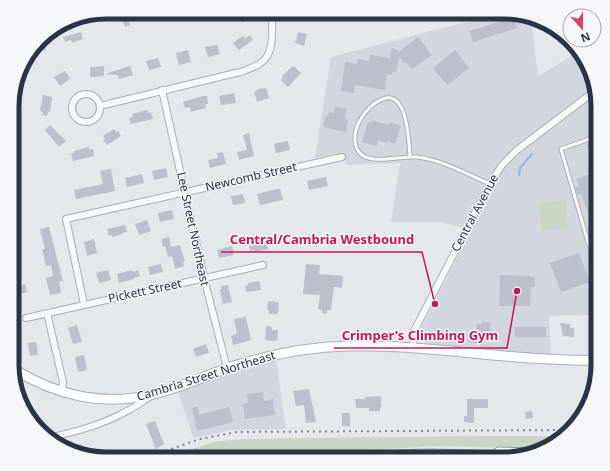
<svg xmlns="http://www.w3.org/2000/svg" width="610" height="471" font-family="'Noto Sans',sans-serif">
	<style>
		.built { fill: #d2d6de }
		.green { fill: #c9d6c5 }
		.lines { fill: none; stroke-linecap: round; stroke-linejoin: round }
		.stream { stroke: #9fb4cc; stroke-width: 2 }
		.building { fill: #bbc0ca }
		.lane-casing { stroke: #a9aeb7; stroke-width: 5 }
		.street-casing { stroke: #a9aeb7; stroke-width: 8 }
		.secondary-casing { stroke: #a9aeb7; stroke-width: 11 }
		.highway-casing { stroke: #8b94a3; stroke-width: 13 }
		.lane { stroke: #f7f8fa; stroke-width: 3 }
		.street { stroke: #f7f8fa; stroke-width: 6 }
		.secondary { stroke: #fff; stroke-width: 9 }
		.highway { stroke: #fff; stroke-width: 11 }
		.rail { stroke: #7d8696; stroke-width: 2; stroke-dasharray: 2 4; stroke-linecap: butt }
		.labels { text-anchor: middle; stroke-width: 3; stroke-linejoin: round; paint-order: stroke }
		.street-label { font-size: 12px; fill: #2b3445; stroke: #f4f6f9 }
		.rim { fill: none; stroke: #2b3445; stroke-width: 5 }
		.leader { fill: none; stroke: #c2185b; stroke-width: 1.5 }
		.callout-dot { fill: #c2185b; stroke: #f4f6f9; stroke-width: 1.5 }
		.callout-label { font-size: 13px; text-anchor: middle; font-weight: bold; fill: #c2185b; stroke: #f4f6f9; stroke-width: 3; stroke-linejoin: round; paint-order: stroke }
	</style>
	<rect width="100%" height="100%" fill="#e4e7ec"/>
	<!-- built -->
	<g class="built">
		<path d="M504,12H510L531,17L538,76L579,52L588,64L598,105V315L549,316L551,355L429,345L425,343L420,335L421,328L470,233L457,226L440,222H391L400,163L346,165L344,153L315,158L331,57Z"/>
		<path d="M276,359L286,429L232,430L193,438L178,391L242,368Z"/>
	</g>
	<!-- green -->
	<g class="green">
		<path d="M566,199L568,227L542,232L539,204Z"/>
		<path d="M476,436H562L544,449L438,446L355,451L290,459H160L214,442L241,439Z"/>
	</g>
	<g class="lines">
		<!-- stream -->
		<path class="stream" d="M519,175L520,168L532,154"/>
	</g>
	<!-- building -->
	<g class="building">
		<path d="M238,15H255L242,23Z"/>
		<path d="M127,16L130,25L125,27L121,17Z"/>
		<path d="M514,17L517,28L473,42L470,31Z"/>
		<path d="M81,32L83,39L72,43L71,40L65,42L63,37Z"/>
		<path d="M298,32L307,34L304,46L295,43Z"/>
		<path d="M250,35L253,40L239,50L233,43L243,36L245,39Z"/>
		<path d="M418,37L432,55L412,69L406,62L404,63L399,57L396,72H393L392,75L387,74L385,90L355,85L354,93L341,91L345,62L357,64L358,59L369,61L370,55L390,58L392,48L400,51Z"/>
		<path d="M46,41V50L38,51V54L28,55L39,42Z"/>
		<path d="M217,45L220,54L208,57L205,47Z"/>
		<path d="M188,50L191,62L179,65L176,53Z"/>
		<path d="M455,50L469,68L447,85L433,68Z"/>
		<path d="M158,58L161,67L149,70L146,61Z"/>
		<path d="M104,66V76L90,77V67Z"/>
		<path d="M130,66L133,75L119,79L118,75L105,74Z"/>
		<path d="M293,66L301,73L288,87L281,80L283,77L282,76Z"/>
		<path d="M65,71L70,79L60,86L54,77Z"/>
		<path d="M263,88V89L266,88L269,98L257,102L254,92L257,91L256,90Z"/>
		<path d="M234,93L236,103L221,105L219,96Z"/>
		<path d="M43,95L52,97L50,112H48L47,116L42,115L43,112L40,111Z"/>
		<path d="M203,96H207L208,104H205L206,108L191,112L190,107L185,108L183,102Z"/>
		<path d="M335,107L346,108L345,119L348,120L346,132L323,127L326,115L328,116L329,112L334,113Z"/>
		<path d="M147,110L148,113L151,112L153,119L131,124L129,118L133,117L132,114Z"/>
		<path d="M372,120L389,125L390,122L401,126L395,144L387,141V143L378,140L377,146L362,142L368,122L371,123Z"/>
		<path d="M50,125L66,141L59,147L45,130Z"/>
		<path d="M114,129L116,132L118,131L121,136L107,145L103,140L105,139L103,136Z"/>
		<path d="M249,133L254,156L239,160L237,152L247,150L243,135Z"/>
		<path d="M598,140V238L597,239L581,194L578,195L575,188L579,186L576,179L597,172L587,144Z"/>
		<path d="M288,141L290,150L276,153L274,144Z"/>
		<path d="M89,147V149H93L94,156L73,161L71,153H74V151Z"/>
		<path d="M223,152L226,164L210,168L208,160L218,158L217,153Z"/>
		<path d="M166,168L168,177L154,180L152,171Z"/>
		<path d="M111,169L115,191L76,199L74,190L103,184L100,171Z"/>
		<path d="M142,174L144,183L127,187L125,178Z"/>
		<path d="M326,177L328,186L309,190L307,181Z"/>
		<path d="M276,189H280L283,200L260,205L257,194Z"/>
		<path d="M243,194L245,203L233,205L231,196Z"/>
		<path d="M172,210L174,219L160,222L158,213Z"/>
		<path d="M147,220L151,231L139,235L135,224Z"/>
		<path d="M125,225L127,232L122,233V234L113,237L112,235L109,236L107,229Z"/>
		<path d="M49,227L63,281H59L61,293L50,295L46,278L53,276L51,265L46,266L42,249H45L40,229Z"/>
		<path d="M169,237L171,247L180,245L185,261L183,262L184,266L175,269L172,256L168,257L165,246L163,247L161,239Z"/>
		<path d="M94,239L97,253L87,256L84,242Z"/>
		<path d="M266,241L268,249L254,252V250L250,251L249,245Z"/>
		<path d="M232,246L234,255L219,258L217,250Z"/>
		<path d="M579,253L590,282L561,292L550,263Z"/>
		<path d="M161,264L163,272L150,275L148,267Z"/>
		<path d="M306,264L320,265L319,274L343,276L342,288L334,287L331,310H327V314L322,313V310L318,309L320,295L303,294Z"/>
		<path d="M108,270L111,280L99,283L96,273Z"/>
		<path d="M132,270L133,272L138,270L140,276L134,278V279L119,283L117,274Z"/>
		<path d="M500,275L531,276V277H535V287H531L530,306H499Z"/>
		<path d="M259,281L261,290L246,292L245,286L248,285V283Z"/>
		<path d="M25,284L27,292L15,295L13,287Z"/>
		<path d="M228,285L232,302L223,304L220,290L222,289L221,286Z"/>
		<path d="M268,301L279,302L278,314H269V310H267Z"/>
		<path d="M246,317L251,340L233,345L231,336L237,334L234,319Z"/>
		<path d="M482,322H491L490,334L476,333L477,324H482Z"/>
		<path d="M560,323L570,324V328H574V337L563,336Z"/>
		<path d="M77,325L82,342L73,344L68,328Z"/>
		<path d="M266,326L272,327V330H278L277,341L265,340Z"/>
		<rect x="515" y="327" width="31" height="10"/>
		<path d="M469,334L480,335L479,343L468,342Z"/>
		<path d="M36,342L38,355L30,356L28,343Z"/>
		<path d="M206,344L209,353L196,357L193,349Z"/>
		<path d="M84,355L87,370L78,372L75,357Z"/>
		<path d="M309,389L316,422L306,423L304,405L296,406L293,391Z"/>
		<path d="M263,392L264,401L273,399L275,415L245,419L243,404L248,403L247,394Z"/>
		<path d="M381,396V407H380V411H369V408H356L355,399H365V397Z"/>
		<path d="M467,399H488V408H474V423L464,422V416H467Z"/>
		<path d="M198,407L199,415L229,407L233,422L197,431L192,408Z"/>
		<path d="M532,411L533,418L526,419L525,412Z"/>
		<rect x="342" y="413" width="8" height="13"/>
		<path d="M155,421L164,444L156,449L146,424Z"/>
		<path d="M82,444L85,455L77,453L75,446Z"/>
	</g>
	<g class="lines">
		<defs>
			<g id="lane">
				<path d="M410,157C409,144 408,94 386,98C374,101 364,112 359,122C354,132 352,147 362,155C374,164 401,156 416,157C440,159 467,174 490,184"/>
				<path d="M598,270L588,242L561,149L598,136"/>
			</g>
			<g id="street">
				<path d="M162,90L204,278L227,368"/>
				<circle cx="86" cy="108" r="14"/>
				<path d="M100,106L244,71C251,68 261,65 266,58C274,47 272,28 272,15"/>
				<path d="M84,304L66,219L342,157"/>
				<path d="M47,313L63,382L62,392"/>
				<path d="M26,318L263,265"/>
				<path d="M413,348L414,331L490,184L502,165L517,150L595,91"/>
				<path d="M47,438C75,432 102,425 127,411C135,407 143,401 151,396"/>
			</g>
			<path id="secondary" d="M12,368C55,395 104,407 154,394C182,387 209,374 237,365C273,354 309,347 347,346C431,344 514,362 598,360"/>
			<g id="highway">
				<path d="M499,453L530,454"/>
				<path d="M369,459C415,453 461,455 507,458"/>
			</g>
		</defs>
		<!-- lane casing -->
		<use href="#lane" class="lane-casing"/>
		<!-- street casing -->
		<use href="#street" class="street-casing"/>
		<!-- secondary casing -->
		<use href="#secondary" class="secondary-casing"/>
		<!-- highway casing -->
		<use href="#highway" class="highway-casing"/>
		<!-- lane -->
		<use href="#lane" class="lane"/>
		<!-- street -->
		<use href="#street" class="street"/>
		<!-- secondary -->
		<use href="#secondary" class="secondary"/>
		<!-- highway -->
		<use href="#highway" class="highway"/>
		<!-- rail -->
		<path class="rail" d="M143,459L200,439L237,432L570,430"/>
	</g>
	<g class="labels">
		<!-- street labels -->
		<g class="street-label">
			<text transform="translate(251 177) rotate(-13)" y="4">Newcomb Street</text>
			<text transform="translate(475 213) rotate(-62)" y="4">Central Avenue</text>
			<text transform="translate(193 229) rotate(78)" y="4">Lee Street Northeast</text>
			<text transform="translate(145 291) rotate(-12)" y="4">Pickett Street</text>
			<text transform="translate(206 376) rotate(-17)" y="4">Cambria Street Northeast</text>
		</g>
	</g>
	<!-- crop -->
	<path d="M0 0H610V471H0ZM106 19H504A87 87 0 0 1 591 106V365A87 87 0 0 1 504 452H106A87 87 0 0 1 19 365V106A87 87 0 0 1 106 19Z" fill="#f4f6f9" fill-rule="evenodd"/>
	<path class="rim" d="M106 19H504A87 87 0 0 1 591 106V365A87 87 0 0 1 504 452H106A87 87 0 0 1 19 365V106A87 87 0 0 1 106 19Z"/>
	<!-- callouts -->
	<path class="leader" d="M435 304L422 252H221M517 291L507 348H334"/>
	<g class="callout-dot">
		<circle cx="435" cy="304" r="4"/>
		<circle cx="517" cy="291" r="4"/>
	</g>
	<g class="callout-label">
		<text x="322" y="244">Central/Cambria Westbound</text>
		<text x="420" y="340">Crimper's Climbing Gym</text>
	</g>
	<!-- north arrow -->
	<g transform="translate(582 28) rotate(159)"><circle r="19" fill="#f4f6f9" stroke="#a4a8b1"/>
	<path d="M0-3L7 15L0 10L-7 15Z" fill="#d1495b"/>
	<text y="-6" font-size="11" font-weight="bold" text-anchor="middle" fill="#2b3445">N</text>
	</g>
</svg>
